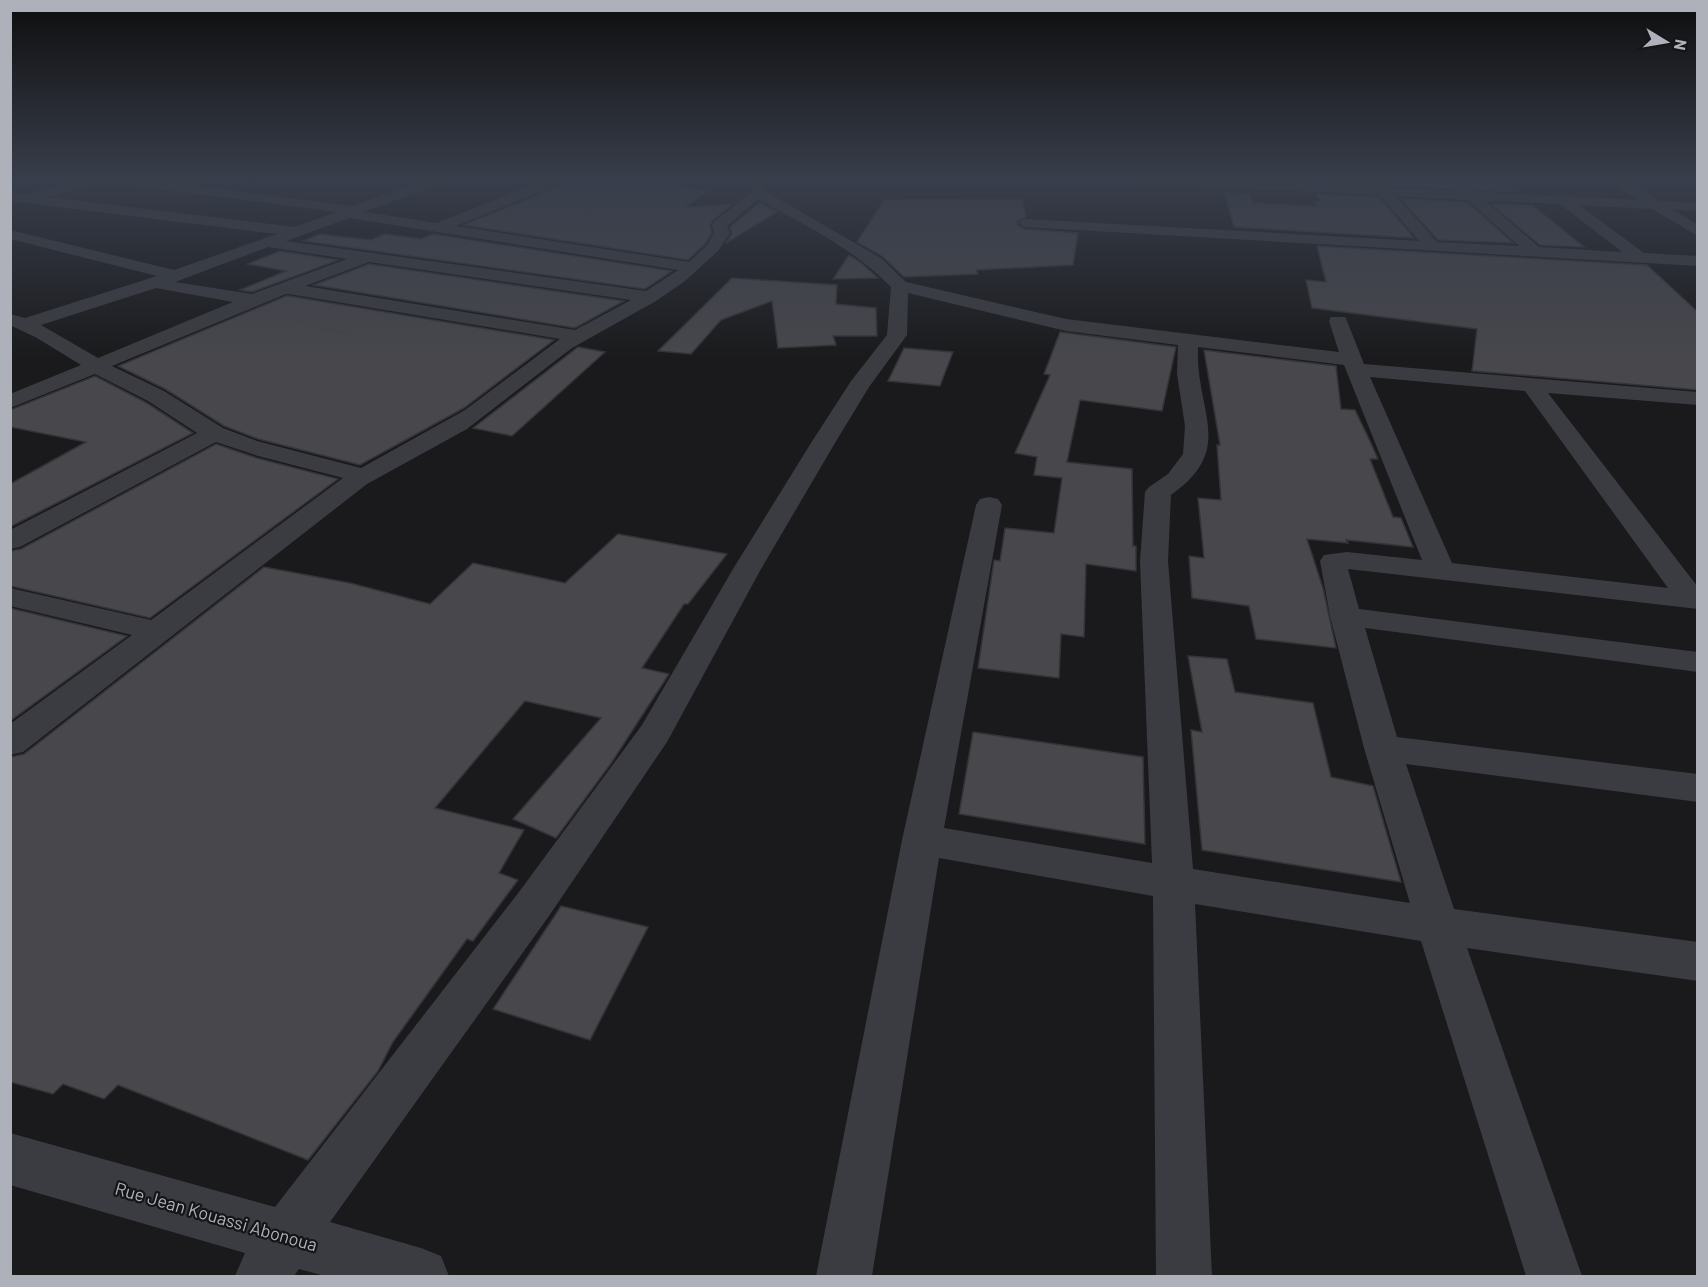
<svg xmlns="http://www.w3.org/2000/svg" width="1708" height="1287" font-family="Barlow,sans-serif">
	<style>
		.building { fill: #47474c; stroke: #343438; stroke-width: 1.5 }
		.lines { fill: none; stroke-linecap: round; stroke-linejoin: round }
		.path-far1 { stroke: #424348; stroke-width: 1.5; stroke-dasharray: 1.5 2; stroke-linecap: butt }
		.path { stroke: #424348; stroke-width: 2; stroke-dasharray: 1.5 3; stroke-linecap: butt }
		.minor { fill: #3b3c41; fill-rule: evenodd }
		.labels { text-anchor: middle; stroke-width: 4.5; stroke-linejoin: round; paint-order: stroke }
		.near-street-label { font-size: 18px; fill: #aeb1ba; stroke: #151517 }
	</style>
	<rect width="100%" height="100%" fill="#1a1a1c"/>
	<!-- building -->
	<g class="building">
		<path d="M567,179H692L681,188L709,190L686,207L733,204L712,221L710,226L712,233L705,244L688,260L464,225L560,186L561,181Z"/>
		<path d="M1390,179L1502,181L1516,192L1476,190L1465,184L1460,185L1457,189L1389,186Z"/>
		<path d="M1224,192L1250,194L1253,203L1316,206L1313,201H1320L1316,194L1379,197L1414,238L1234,227Z"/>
		<path d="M1022,199L1026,217L1017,221V225L1025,229L1078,233L1073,265L976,270L978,274L904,277L882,256L857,242L884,200Z"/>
		<path d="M1401,199L1467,202L1513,243L1438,240Z"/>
		<path d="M760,202L777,212L726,243L732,234L730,227Z"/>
		<path d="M1491,204L1532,205L1584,247L1540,245Z"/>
		<path d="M320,234L371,240L384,234L421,239L433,234L672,271L645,289L303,241Z"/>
		<path d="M1317,246L1647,265L1698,312V390L1472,371L1477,329L1312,308L1306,280L1326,282Z"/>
		<path d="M280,251L338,260L252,292L240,290L286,271L248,264Z"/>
		<path d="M849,255L860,262L878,278L833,279Z"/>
		<path d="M369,264L624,301L575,328L314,285Z"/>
		<path d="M732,278L837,285L836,304L876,308L877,336H833L836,345L778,348L772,301L721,320L691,354L658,351Z"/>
		<path d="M286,296H289L554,340L464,408L360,465L258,439L224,426L165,389L118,366Z"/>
		<path d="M1060,332L1176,347L1162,411L1080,400L1067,462L1132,469L1133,546H1136V571L1086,564L1084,637L1061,634L1059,678L978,668L994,560L1000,561L1005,528L1054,533L1062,478L1034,475L1037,457L1015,453L1050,375L1044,374Z"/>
		<path d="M578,347L605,352L512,436L473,428Z"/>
		<path d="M904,348L953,352L940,386L888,381Z"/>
		<path d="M1204,350L1336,366L1341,409L1355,410L1370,441L1378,459H1370L1393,517L1401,518L1413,547L1346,540L1348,543L1307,539L1323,588L1336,648L1256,639L1249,606L1192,598L1189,556L1204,558L1198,498L1221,500L1217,445H1220Z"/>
		<path d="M95,376L147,403L193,433L10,527V484L86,442L10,427V410Z"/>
		<path d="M216,444L257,458L338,479L150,618L10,586V551L21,549Z"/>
		<path d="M618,534L727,554L688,604H684L642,668L669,674L612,762L556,838L513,819L601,718L525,701L435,808L524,830L499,873L518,880L473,941L467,939L393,1042L378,1071L308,1160L118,1085L104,1099L63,1084L53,1094L10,1082V757L24,754L264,567L350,583L430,604L473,563L565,583Z"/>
		<path d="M10,608L127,636L10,721Z"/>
		<path d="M1188,656L1227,659L1235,692L1313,703L1331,777L1373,786L1401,882L1202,850L1191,730L1202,732Z"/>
		<path d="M973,732L1143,757L1145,844L959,814Z"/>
		<path d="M561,906L648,927L590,1040L493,1009Z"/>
	</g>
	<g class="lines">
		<!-- path-far1 -->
		<path class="path-far1" d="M545,208L699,224"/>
		<!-- path -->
		<path class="path" d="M275,316L349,335"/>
		<!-- minor -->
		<g class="minor">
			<path d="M85,179H142L352,206L429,179H447L446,182L364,212L437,223L548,179H559V184L456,226L689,262L707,245L714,233L712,225L714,222L753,191L746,179H758L768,193L881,258L906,282L1066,319L1339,352L1329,321L1331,317H1345L1347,321L1364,364L1698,392V405L1548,393L1698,587V609L1348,569L1359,609L1698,652V672L1365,628L1397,737L1698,774V802L1406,764L1454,909L1698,942V981L1467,948L1582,1276H1526L1421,941L1195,904L1212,1276H1156L1153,896L939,858L872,1276H816L902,840L976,505L980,499L989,497L998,499L1002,505L944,828L1152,863L1140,561L1145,492L1149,487L1168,474L1183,454L1185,426L1177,374L1178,345L1066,331L908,293L907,335L869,387L835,443L761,569L667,742L549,916L330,1222L421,1248L441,1256L449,1276H325L299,1269L294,1276H235L245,1253L10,1185V1133L275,1207L519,892L642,725L733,569L811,443L851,381L887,335L891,287C853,248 806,226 758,199L727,226L730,233L718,251L685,281L656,301L572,348L467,429L367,484L23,752L10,755V724L132,635L10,606V588L151,620L343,478L258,456L216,442L20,547L10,549V530L197,433L148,401L95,374L10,408V394L81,365L37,338L10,325V314L25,318L157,276L10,239V230L174,270L277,234L10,201V193L31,195L33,192ZM106,179L113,183L336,212L295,227L46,197L105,182ZM349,218L678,270L646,291L286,241ZM268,247L347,259L252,294L175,282ZM369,262L631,300L575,330L305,286ZM156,288L233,302L98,358L41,325ZM286,294H289L560,339L465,410L361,468L257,441L223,428L164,391L112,366ZM1198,347L1344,365L1422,560L1347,552L1324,555L1320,561L1330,616L1364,748L1410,903L1193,869L1168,561L1171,495C1237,448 1195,412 1198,347ZM1370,377L1525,391L1668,588L1452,563Z"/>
			<path d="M1128,179H1212L1373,187L1368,181L1370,179H1380L1388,188L1459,191L1460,187L1465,186L1475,192L1555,196L1560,194L1567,196L1638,200L1608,179H1624L1659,201L1698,203V211L1673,210L1698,225V236L1652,209L1579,205L1644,253L1698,256V266L1025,227L1018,223L1025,219L1419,241L1380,195L1135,183ZM1396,196L1468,200L1519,246L1437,242ZM1485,201L1560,204L1622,252L1539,247Z"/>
			<path d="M1689,179H1698V184Z"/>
		</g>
	</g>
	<!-- sky -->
	<linearGradient id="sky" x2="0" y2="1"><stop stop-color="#0e0e0f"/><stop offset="0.5" stop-color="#383e4b"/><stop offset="1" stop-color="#383e4b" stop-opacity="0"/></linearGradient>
	<rect width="1708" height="359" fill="url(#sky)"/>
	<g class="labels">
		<!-- near-street labels -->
		<g class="near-street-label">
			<text transform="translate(216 1217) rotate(16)" y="6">Rue Jean Kouassi Abonoua</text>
		</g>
	</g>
	<!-- border -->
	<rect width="1708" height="1287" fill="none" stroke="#aeb1ba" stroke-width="24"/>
	<!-- north arrow -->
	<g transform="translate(1666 42) rotate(101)" stroke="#151517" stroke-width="4.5" paint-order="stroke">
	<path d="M0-4.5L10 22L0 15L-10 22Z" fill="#aeb1ba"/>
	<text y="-9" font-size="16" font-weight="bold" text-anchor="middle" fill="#aeb1ba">N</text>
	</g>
</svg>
